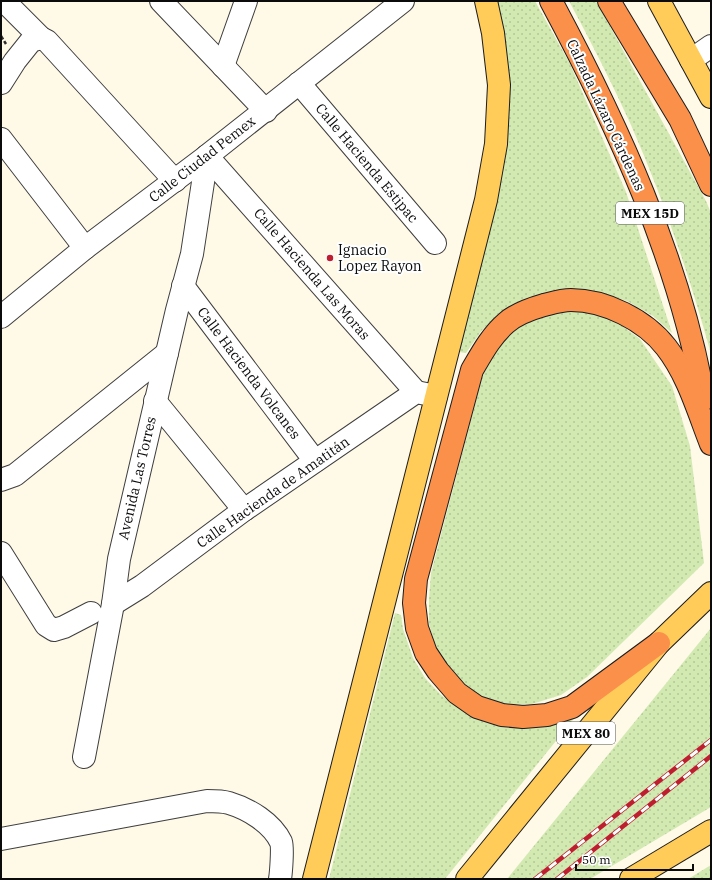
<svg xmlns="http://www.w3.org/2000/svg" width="712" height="880" font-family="'IBM Plex Serif',serif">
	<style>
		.grass { fill: url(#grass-dots) }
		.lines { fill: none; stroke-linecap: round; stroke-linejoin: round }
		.minor-casing { stroke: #3e3e3e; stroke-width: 24 }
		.major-casing { stroke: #1c1c1c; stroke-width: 24 }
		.highway-casing { stroke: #1c1c1c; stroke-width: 24 }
		.path { stroke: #2d2d2d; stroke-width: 2.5; stroke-dasharray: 4 2; stroke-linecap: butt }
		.minor { stroke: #fff; stroke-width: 22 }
		.major { stroke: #ffcc59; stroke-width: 22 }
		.highway { stroke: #fb904b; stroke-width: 22 }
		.rail-casing { stroke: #bf1e30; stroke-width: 4.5 }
		.rail { stroke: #fff; stroke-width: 3; stroke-dasharray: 9; stroke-linecap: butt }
		.poi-dot { fill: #bf1e30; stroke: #fff; stroke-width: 1.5 }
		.labels { text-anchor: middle; stroke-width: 4; stroke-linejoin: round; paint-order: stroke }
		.shield { fill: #fff; stroke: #545454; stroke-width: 1 }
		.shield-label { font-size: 13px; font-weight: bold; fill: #0b0b0b }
		.street-label { font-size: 14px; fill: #0b0b0b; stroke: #fff }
		.poi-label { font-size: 14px; fill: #0b0b0b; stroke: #fff; text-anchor: start }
	</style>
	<defs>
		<pattern id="grass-dots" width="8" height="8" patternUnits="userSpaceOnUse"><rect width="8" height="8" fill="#d2eab1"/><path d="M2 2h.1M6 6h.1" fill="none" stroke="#b3c797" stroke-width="1.8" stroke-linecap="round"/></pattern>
	</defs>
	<rect width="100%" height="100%" fill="#fff9e8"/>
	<!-- grass -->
	<g class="grass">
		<path d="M496,1H535L570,64L626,192L672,333L653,316L627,301L603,294L584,290H559L534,296L506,309L482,330L466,353L459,352L502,173Z"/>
		<path d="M569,1H596L706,201L711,213V354C690,277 663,198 631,125C612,83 591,42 569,1Z"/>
		<path d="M582,311L598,314L614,320L640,339L672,386L690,446L704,563L587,677L561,695L532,704L513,705L494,701L473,692L456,679L436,649L429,624V599L431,573L482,378C496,343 521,317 560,312C567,311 574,311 582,311Z"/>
		<path d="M395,613L401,615L403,629L413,658L425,678L441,695L465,712L538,726L565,721L576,716L445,879H329Z"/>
		<path d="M711,628V807L590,879H507Z"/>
		<path d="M711,865V879H688Z"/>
	</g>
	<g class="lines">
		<defs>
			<g id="minor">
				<path d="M4,1L41,38L47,41L175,181"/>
				<path d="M161,1L266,111"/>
				<path d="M691,60L711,46"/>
				<path d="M223,66L246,1"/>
				<path d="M1,83L15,61L31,41L41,38"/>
				<path d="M299,83L435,243"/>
				<path d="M1,139L85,248"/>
				<path d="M207,156L416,392"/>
				<path d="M183,286L315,461"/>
				<path d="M1,317L85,248L207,156L403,1"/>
				<path d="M155,401L244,510"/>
				<path d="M1,480L15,475L167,353"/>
				<path d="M1,553L46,625L54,630L64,627L91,613"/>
				<path d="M113,604L142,586L244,510L416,392L436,396"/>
				<path d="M84,757L113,604L119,559L177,310L192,254L207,156"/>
				<path d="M1,839L207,801C214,801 222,801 229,803C249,809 272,823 281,842C283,848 281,873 280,879"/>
			</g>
			<g id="major">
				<path d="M659,1L711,97"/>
				<path d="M314,879L486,200L496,144L499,85L493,33L486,1"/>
				<path d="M467,879L659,643L711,593"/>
				<path d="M631,879L711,831"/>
			</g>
			<g id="highway">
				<path d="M551,1C618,126 679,258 704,399"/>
				<path d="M609,1L680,119L711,185"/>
				<path d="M659,643L572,707L547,715L523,717L502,715L477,707L457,693L438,671L426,653L417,628L414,603L416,579L472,370C482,353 491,336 506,323C516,314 530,309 544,305C552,303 562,300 571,300C605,300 645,320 666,347C688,375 698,411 711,444"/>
			</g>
		</defs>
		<!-- minor casing -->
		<use href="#minor" class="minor-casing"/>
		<!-- major casing -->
		<use href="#major" class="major-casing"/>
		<!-- highway casing -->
		<use href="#highway" class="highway-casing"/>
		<!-- path -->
		<path class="path" d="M1,36L6,44"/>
		<!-- minor -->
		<use href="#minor" class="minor"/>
		<!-- major -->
		<use href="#major" class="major"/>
		<!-- highway -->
		<use href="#highway" class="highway"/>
		<defs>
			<g id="rail">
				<path d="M535,879L711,740"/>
				<path d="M557,879L711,756"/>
			</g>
		</defs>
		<!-- rail casing -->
		<use href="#rail" class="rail-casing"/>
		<!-- rail -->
		<use href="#rail" class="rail"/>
	</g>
	<!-- markers -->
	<circle class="poi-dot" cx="330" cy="258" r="4"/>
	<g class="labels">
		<!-- shield labels -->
		<g class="shield">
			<rect x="616" y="202" width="68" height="22" rx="3"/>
			<rect x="557" y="722" width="58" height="22" rx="3"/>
		</g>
		<g class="shield-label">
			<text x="650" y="218">MEX 15D</text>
			<text x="586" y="738">MEX 80</text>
		</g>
		<!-- street labels -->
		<g class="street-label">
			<text transform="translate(606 115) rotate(65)" y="5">Calzada Lázaro Cárdenas</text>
			<text transform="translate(202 159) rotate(-38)" y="5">Calle Ciudad Pemex</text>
			<text transform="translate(367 163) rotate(50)" y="5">Calle Hacienda Estipac</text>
			<text transform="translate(312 274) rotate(49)" y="5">Calle Hacienda Las Moras</text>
			<text transform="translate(249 373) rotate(53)" y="5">Calle Hacienda Volcanes</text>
			<text transform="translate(137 478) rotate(-77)" y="5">Avenida Las Torres</text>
			<text transform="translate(273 492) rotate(-35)" y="5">Calle Hacienda de Amatitán</text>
		</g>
		<!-- poi labels -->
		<g class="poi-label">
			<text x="338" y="255">Ignacio<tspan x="338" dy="16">Lopez Rayon</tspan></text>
		</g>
	</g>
	<!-- border -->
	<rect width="712" height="880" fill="none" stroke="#0b0b0b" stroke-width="4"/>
	<!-- scale -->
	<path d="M576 864v6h117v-6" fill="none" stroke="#0b0b0b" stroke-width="2"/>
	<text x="582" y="864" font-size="12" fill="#0b0b0b" stroke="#ffffff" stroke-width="3" paint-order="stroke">50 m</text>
</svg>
